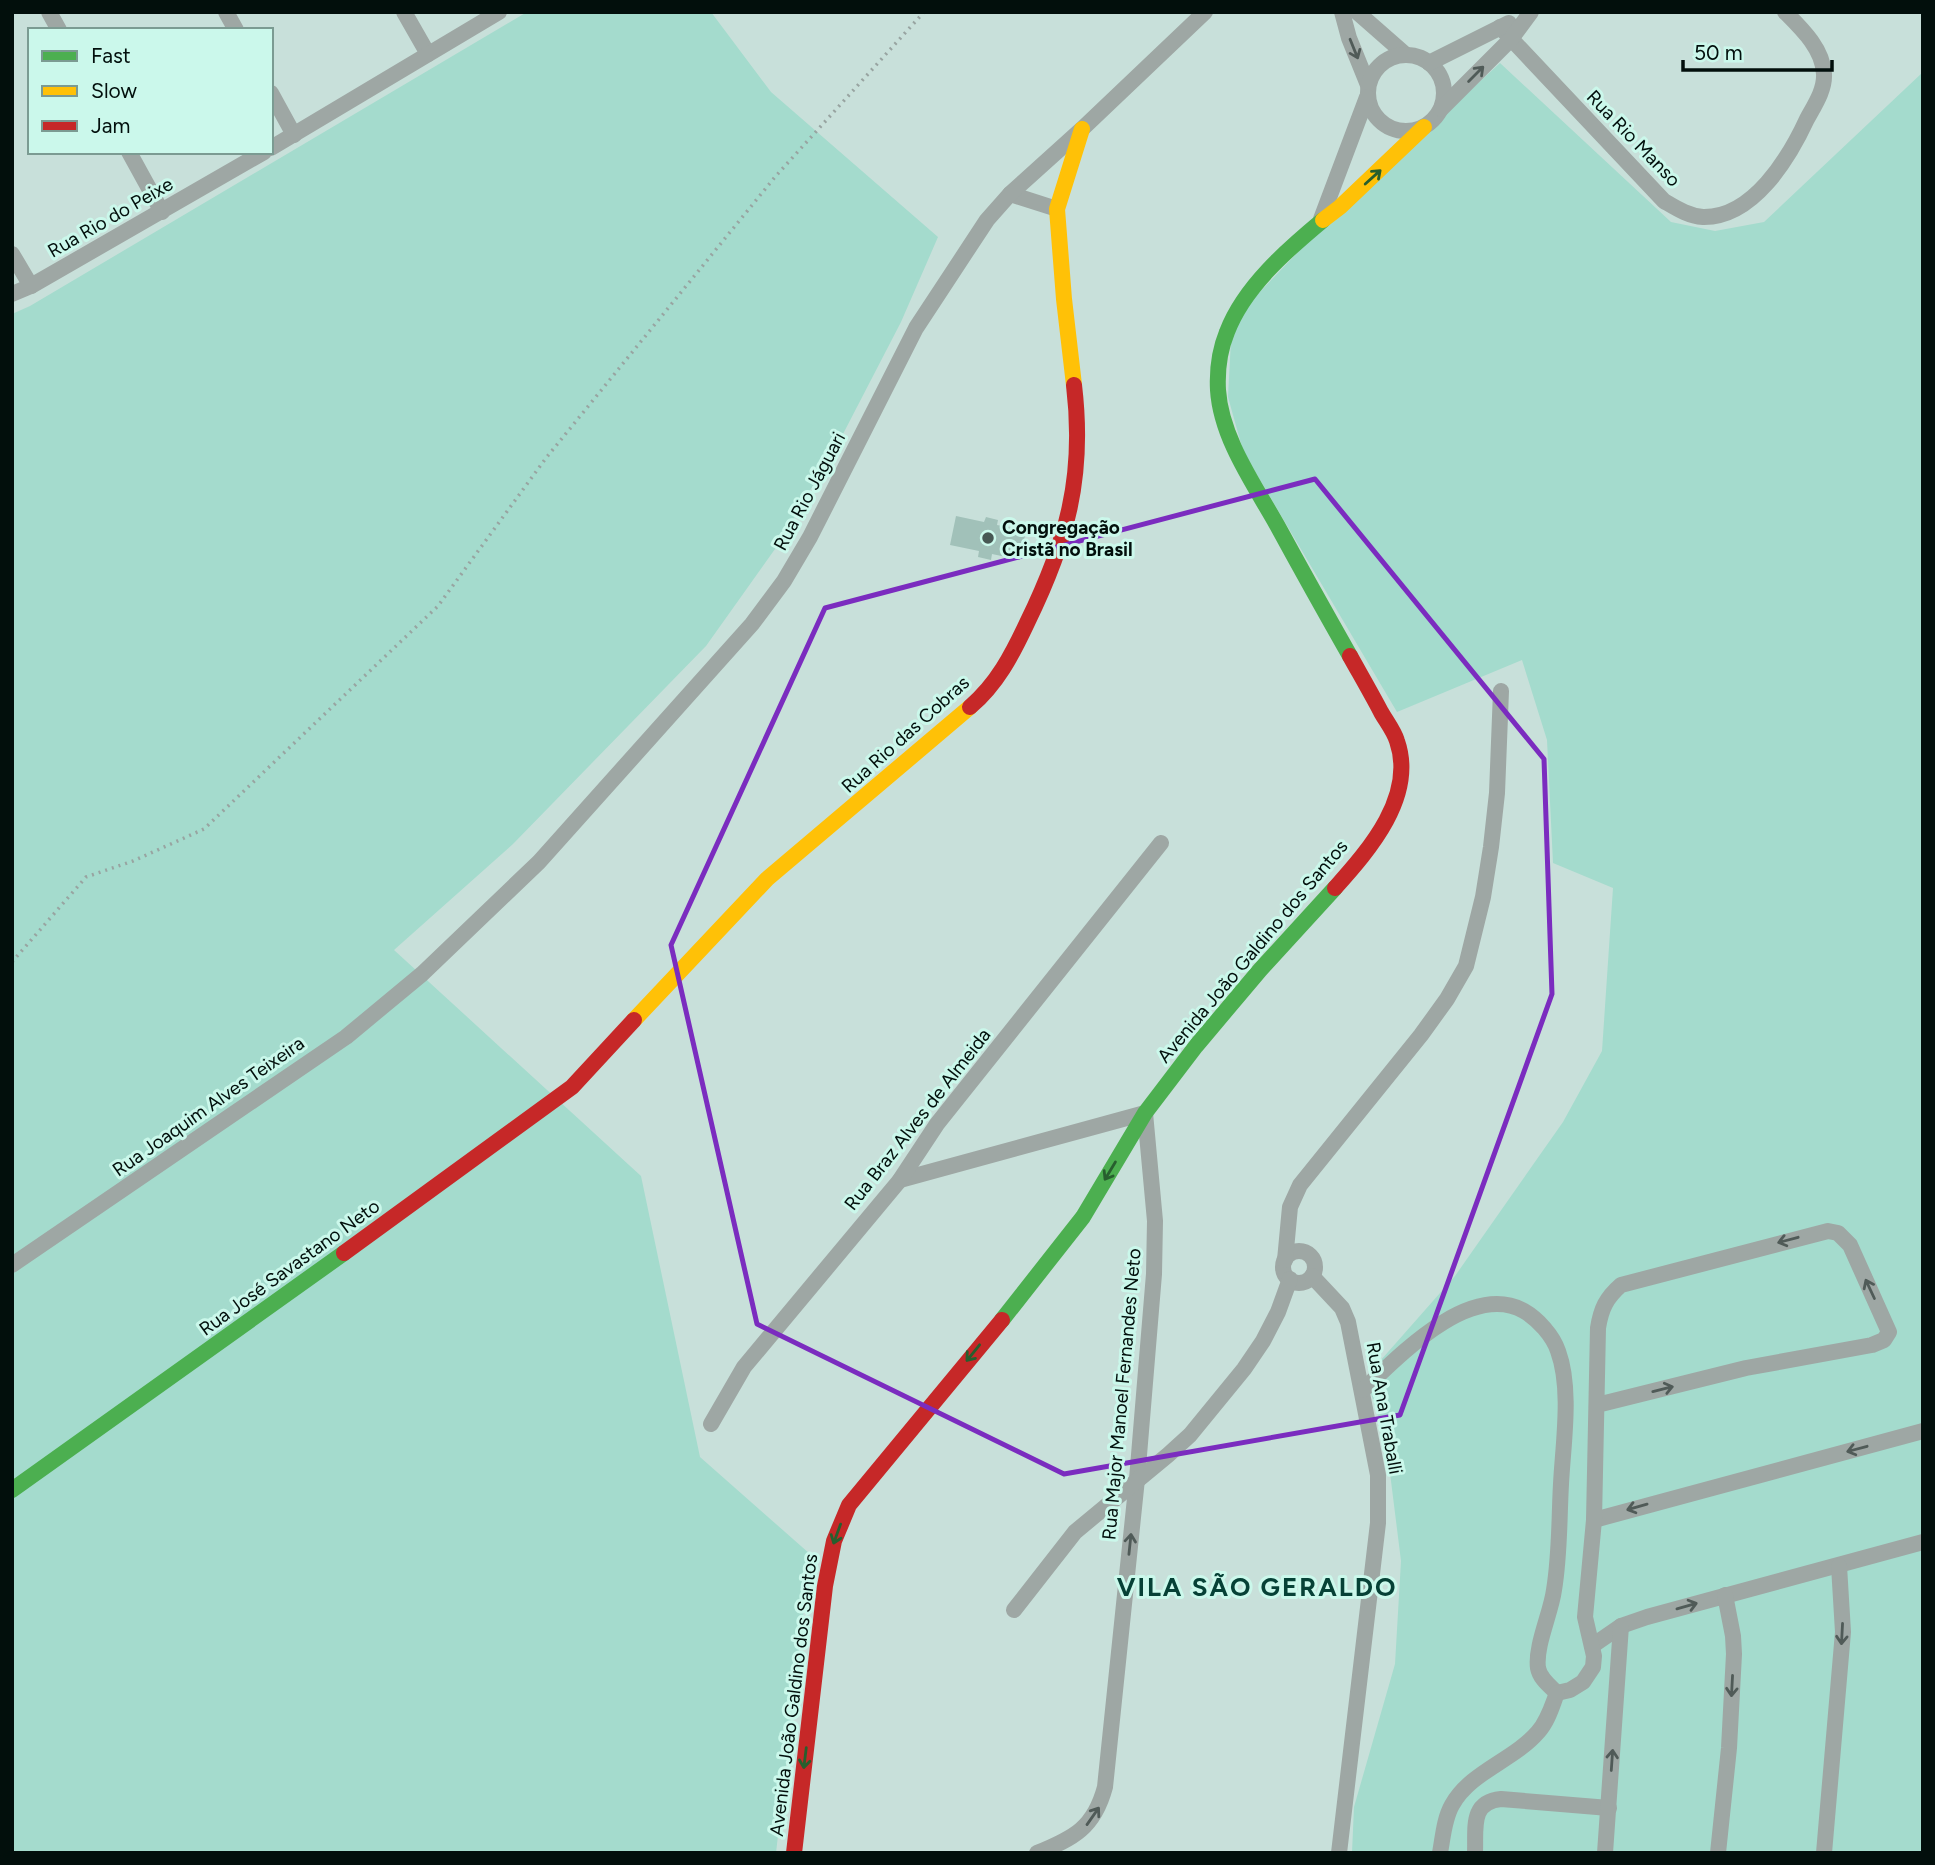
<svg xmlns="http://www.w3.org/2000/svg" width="1935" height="1865" font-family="Figtree,sans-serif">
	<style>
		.green { fill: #a4dbcd }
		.building { fill: #a1c1b9 }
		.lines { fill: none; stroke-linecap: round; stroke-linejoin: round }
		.path { stroke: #98a4a1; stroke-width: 3.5; stroke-dasharray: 2 5; stroke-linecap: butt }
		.street { stroke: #9ea7a4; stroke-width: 16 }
		.fast { stroke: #4caf50; stroke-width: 16 }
		.slow { stroke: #ffc107; stroke-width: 16 }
		.jam { stroke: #c62828; stroke-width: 16 }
		.oneway { stroke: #505b58 }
		.oneway2 { stroke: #275f2e }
		.marked { fill: none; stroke: #7b2cbf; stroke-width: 5; stroke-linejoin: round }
		.poi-dot { fill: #475854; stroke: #cbf8eb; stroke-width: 2.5 }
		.labels { text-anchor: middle; stroke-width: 6; stroke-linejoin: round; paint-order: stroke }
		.street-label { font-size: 19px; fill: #020f0c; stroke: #cbf8eb }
		.poi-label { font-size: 19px; font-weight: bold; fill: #020f0c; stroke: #cbf8eb; text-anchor: start }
		.district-label { font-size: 26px; font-weight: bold; letter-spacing: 2px; fill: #064136; stroke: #cbf8eb }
	</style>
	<rect width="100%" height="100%" fill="#c8e0da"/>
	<!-- green -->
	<g class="green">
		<path d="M527,12H711L771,92L938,237L901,322L843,434L780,542L706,646L513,844L394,950L641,1176L700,1457L810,1554L776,1853H12V314L30,306Z"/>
		<path d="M1500,63L1671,222L1715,231L1764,222L1923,72V1853H1352L1354,1807L1395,1664L1401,1561L1386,1441L1366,1377L1455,1276L1563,1122L1602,1051L1613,888L1553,863L1547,740L1522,660L1397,712L1243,451L1228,397L1232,321L1322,227Z"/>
	</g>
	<!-- building -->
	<path class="building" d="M956,516L984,522L986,517L998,520L997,525L1026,531L1020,560L992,554L991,560L978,557L979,551L950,545Z"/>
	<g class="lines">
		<!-- path -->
		<path class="path" d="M12,962L86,877L133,861L204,829L438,606L546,458L775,177L924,12"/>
		<!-- street -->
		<g class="street">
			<path d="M49,12L59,30"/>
			<path d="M226,12L236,30"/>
			<path d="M404,12L428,54"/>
			<path d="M1342,12L1349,38L1368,85"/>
			<path d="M1357,12L1406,55"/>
			<path d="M1500,27L1664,201C1676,208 1688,216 1703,217C1753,218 1789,158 1807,119C1814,106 1825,90 1824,74C1823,49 1802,29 1785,12"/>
			<circle cx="1406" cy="93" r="38"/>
			<path d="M1429,63L1509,23"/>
			<path d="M271,93L294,135"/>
			<path d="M1441,109L1511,39L1531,12"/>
			<path d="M271,148L499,12"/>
			<path d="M129,152L162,212"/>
			<path d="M1010,194L1057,209"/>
			<path d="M1321,219L1367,97"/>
			<path d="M12,254L31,286"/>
			<path d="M12,294L31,286L264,152"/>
			<path d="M900,1180L1145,1113L1155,1221L1154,1274L1137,1479L1105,1787C1094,1828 1074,1838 1037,1853"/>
			<circle cx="1299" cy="1267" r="16"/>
			<path d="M1285,1260L1290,1207L1300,1185L1421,1035L1447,999L1466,966L1483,897L1491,847L1497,793L1501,691"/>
			<path d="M12,1265L346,1037L422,974L539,862L752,624L784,581L810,537L916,328L987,220L1010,194L1082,129L1205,12"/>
			<path d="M1312,1276L1342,1308L1348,1322L1378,1475V1523L1339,1853"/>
			<path d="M1363,1390C1399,1356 1470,1281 1524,1311C1538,1319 1553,1336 1558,1351C1572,1389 1563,1444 1561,1484C1559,1519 1560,1554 1554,1590C1551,1613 1535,1646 1538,1668C1540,1679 1550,1686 1557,1693"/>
			<path d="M711,1424L744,1367L900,1180L937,1124L1161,843"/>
			<path d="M1594,1520L1923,1431"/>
			<path d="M1014,1610L1075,1532L1168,1455L1190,1435L1244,1369L1263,1341L1278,1312L1290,1279"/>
			<path d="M1592,1646L1621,1626L1647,1617L1923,1542"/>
			<path d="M1557,1693L1570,1690L1583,1682L1593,1667L1594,1656L1585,1617L1594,1520L1598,1328C1601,1309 1606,1298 1621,1285L1828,1231L1838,1233L1850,1245L1889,1332L1884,1340L1872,1345L1746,1368L1597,1405"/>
			<path d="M1440,1853C1443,1837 1444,1819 1452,1805C1470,1772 1514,1760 1538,1732C1548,1721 1552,1706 1557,1693"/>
			<path d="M1475,1853C1476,1828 1470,1802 1501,1799L1609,1808"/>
			<path d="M1605,1853L1621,1626"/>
			<path d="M1718,1853L1729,1748L1734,1654L1733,1636L1725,1595"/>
			<path d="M1824,1853L1843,1632L1839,1566"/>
		</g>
		<!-- fast -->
		<g class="fast">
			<path d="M1323,220C1287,250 1244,287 1227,332C1220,349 1217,371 1218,390C1221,438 1254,484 1277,525C1301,569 1325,612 1350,656"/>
			<path d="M1002,1320L1083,1217L1145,1113L1196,1046L1260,970L1335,888"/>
			<path d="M12,1490L344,1253"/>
		</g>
		<!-- slow -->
		<g class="slow">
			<path d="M1323,220L1340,207L1424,127"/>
			<path d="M1074,385L1064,299L1057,209L1082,129"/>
			<path d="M634,1020L767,879L970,707"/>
		</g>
		<!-- jam -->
		<g class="jam">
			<path d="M970,707C997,684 1012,655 1027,623C1067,541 1085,477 1074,385"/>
			<path d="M1335,888C1370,849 1416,796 1397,741C1394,731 1386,721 1381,712C1371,693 1360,674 1350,656"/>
			<path d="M344,1253L572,1087L634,1020"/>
			<path d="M794,1853L825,1586L834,1541L849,1505L1002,1320"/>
		</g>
	</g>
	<!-- one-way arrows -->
	<defs><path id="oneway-shaft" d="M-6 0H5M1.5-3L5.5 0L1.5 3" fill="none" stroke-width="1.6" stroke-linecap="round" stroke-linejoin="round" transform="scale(1.75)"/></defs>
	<g class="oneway">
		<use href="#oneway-shaft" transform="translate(1354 49) rotate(68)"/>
		<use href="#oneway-shaft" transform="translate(1476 74) rotate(-45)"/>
		<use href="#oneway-shaft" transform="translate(1788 1240) rotate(165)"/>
		<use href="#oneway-shaft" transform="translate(1870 1289) rotate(-115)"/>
		<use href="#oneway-shaft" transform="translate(1663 1389) rotate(-14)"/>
		<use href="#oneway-shaft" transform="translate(1857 1449) rotate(165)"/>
		<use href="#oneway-shaft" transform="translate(1637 1507) rotate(164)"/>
		<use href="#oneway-shaft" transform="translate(1130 1544) rotate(-84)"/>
		<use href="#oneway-shaft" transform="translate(1687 1606) rotate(-16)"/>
		<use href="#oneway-shaft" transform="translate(1842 1634) rotate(93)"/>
		<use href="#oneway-shaft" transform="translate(1732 1686) rotate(93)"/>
		<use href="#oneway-shaft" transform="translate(1612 1760) rotate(-86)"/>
		<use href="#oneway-shaft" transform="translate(1093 1816) rotate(-55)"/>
	</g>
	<g class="oneway2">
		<use href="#oneway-shaft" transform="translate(1373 177) rotate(-42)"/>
		<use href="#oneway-shaft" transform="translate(1110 1171) rotate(121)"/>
		<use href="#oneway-shaft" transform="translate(973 1353) rotate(129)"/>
		<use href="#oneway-shaft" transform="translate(837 1534) rotate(110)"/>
		<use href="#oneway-shaft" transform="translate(805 1758) rotate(97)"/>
	</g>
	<!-- marked area -->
	<path class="marked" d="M1315,479L1544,759L1552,994L1400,1415L1064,1474L757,1324L671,945L825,608Z"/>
	<!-- markers -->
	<circle class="poi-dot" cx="988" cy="538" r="7"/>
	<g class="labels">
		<!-- street labels -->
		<g class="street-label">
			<text transform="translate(1634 138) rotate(46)" y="7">Rua Rio Manso</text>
			<text transform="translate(110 217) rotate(-30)" y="7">Rua Rio do Peixe</text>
			<text transform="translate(809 491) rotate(-62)" y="7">Rua Rio Jáguari</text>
			<text transform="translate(905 734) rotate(-42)" y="7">Rua Rio das Cobras</text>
			<text transform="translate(1252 951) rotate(-50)" y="7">Avenida João Galdino dos Santos</text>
			<text transform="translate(208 1106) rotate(-35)" y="7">Rua Joaquim Alves Teixeira</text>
			<text transform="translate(917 1119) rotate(-52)" y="7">Rua Braz Alves de Almeida</text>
			<text transform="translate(289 1267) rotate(-36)" y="7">Rua José Savastano Neto</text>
			<text transform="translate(1121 1394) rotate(-85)" y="7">Rua Major Manoel Fernandes Neto</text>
			<text transform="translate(1385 1408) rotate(80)" y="7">Rua Ana Traballi</text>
			<text transform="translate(793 1695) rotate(-83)" y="7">Avenida João Galdino dos Santos</text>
		</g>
		<!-- poi labels -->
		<g class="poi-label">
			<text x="1002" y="534">Congregação<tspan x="1002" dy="22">Cristã no Brasil</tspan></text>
		</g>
		<!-- district labels -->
		<g class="district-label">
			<text x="1257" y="1596">VILA SÃO GERALDO</text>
		</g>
	</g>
	<!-- border -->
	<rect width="1935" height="1865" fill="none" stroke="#020f0c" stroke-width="28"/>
	<!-- legend -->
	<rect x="28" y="28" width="245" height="126" fill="#cbf8eb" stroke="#7b9b92" stroke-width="2"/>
	<rect x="42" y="51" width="35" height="10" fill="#4caf50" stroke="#7b9b92" stroke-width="2"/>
	<text x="91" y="63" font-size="21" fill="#020f0c">Fast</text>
	<rect x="42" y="86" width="35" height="10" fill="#ffc107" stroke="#7b9b92" stroke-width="2"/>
	<text x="91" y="98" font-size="21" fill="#020f0c">Slow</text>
	<rect x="42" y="121" width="35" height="10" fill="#c62828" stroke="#7b9b92" stroke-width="2"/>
	<text x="91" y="133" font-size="21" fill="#020f0c">Jam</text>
	<!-- scale -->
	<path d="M1683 60v10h149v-10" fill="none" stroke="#020f0c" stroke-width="3.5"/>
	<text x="1694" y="60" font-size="21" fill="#020f0c" stroke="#cbf8eb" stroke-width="5" paint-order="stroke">50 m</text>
</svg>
